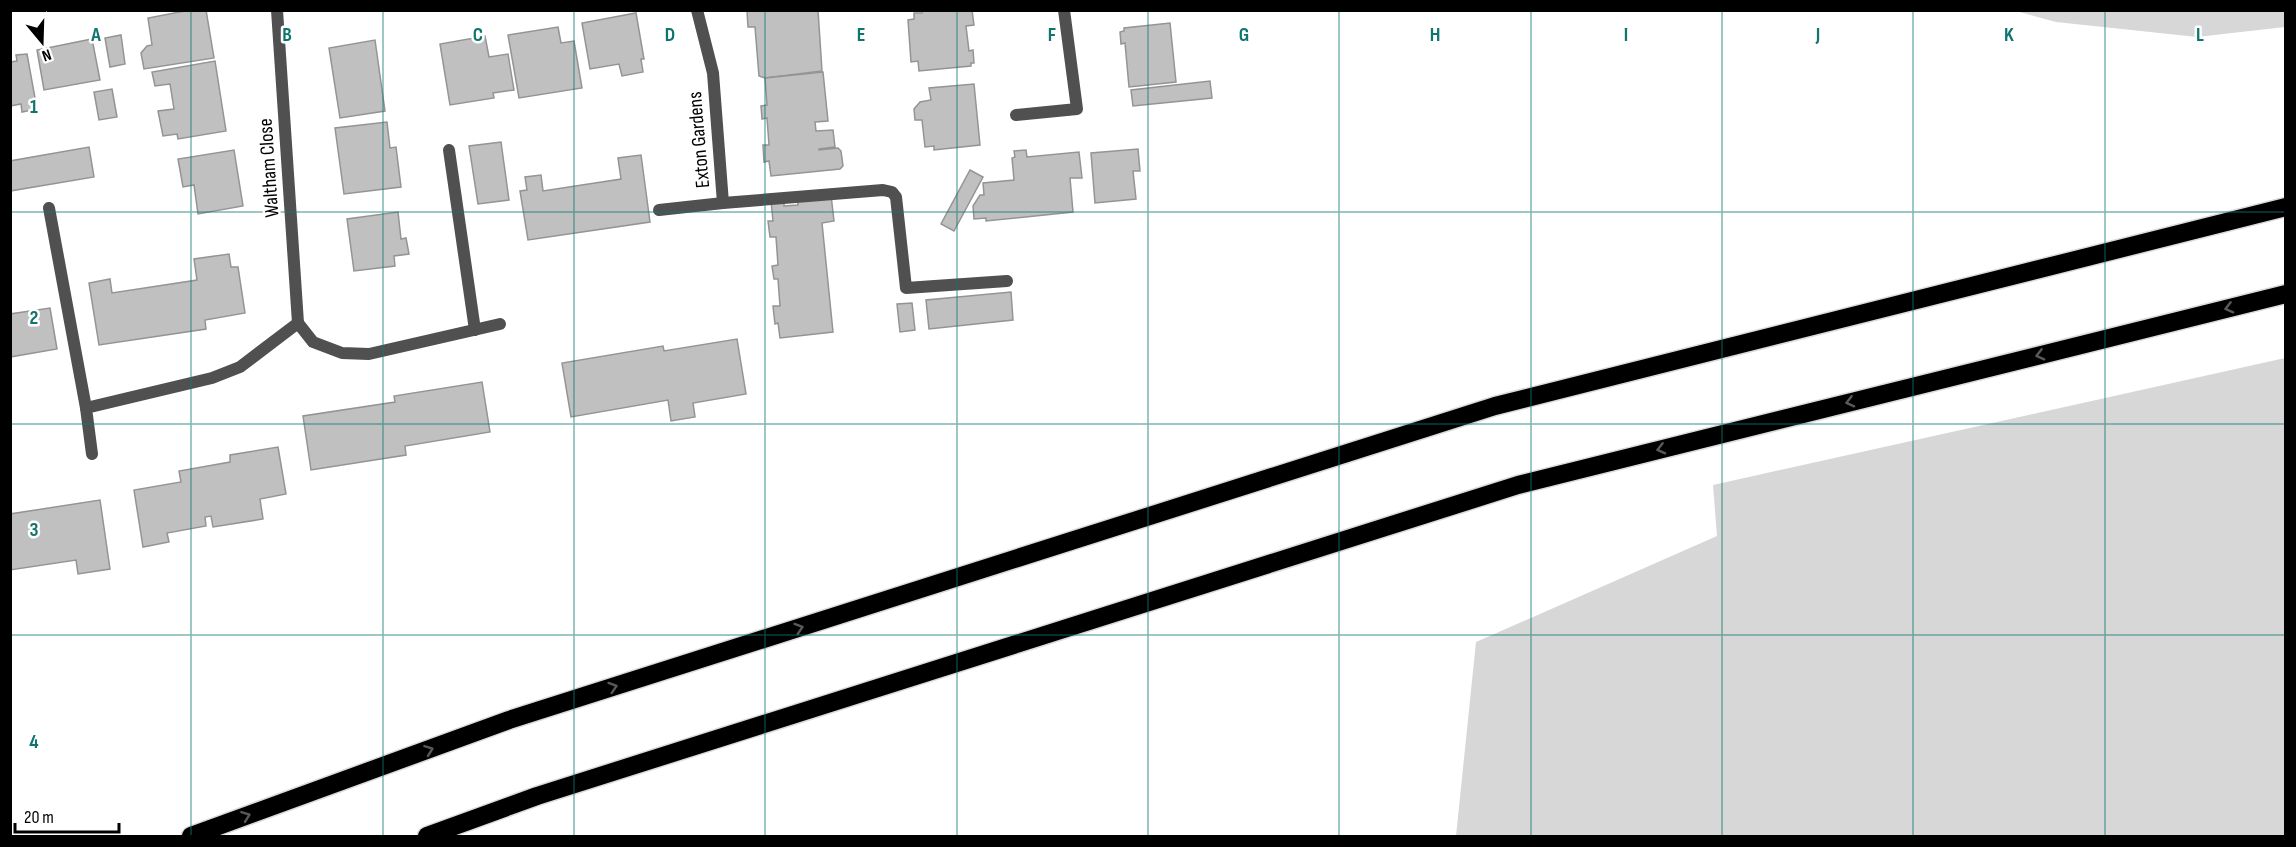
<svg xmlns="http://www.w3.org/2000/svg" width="2296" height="847" font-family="'Sofia Sans Condensed',sans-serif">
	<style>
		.green { fill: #d7d7d7 }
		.building { fill: #c0c0c0; stroke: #949494; stroke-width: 1.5 }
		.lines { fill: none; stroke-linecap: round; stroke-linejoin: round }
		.motorway-casing { stroke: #dbdbdb; stroke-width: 21 }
		.service { stroke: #505050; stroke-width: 12 }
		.minor { stroke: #505050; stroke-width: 12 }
		.motorway { stroke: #000; stroke-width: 18 }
		.oneway { stroke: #595959 }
		.grid { fill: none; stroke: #0f766e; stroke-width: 1.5; stroke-opacity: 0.55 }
		.labels { text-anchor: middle; stroke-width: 5; stroke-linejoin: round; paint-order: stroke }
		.street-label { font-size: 20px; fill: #000; stroke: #fff }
		.grid-label { font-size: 20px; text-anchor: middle; font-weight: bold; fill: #0f766e; stroke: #fff; stroke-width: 5; stroke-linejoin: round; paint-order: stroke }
	</style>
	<rect width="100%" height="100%" fill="#fff"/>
	<!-- green -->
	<g class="green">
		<path d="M2016,11H2285V27L2197,37L2056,22Z"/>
		<path d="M2285,358V836H1456L1476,642L1717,536L1713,485Z"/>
	</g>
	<!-- building -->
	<g class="building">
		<path d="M190,10H206L214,58L144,69L141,53L147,46L152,45L148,18Z"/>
		<path d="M818,10L822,71L765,78L759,76L755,27H748L747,11Z"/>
		<path d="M922,10H972L974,25L966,26L969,51L973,50L974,63H971V66L919,71L918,61L911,62L908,20L914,19V13H922Z"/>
		<path d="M636,13L644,59H641L643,72L622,76L619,64L590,69L582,23Z"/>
		<path d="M1170,23L1176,82L1129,87L1125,43L1121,44L1120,32L1124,31V28Z"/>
		<path d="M558,27L561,43L574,41L582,88L519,98L508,35Z"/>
		<path d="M121,35L125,64L110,67L105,38Z"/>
		<path d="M485,36L489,57L508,54L514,90L493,93L494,98L450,105L440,44Z"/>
		<path d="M92,39L100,80L44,90L37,50Z"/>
		<path d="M375,40L385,111L340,118L329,48Z"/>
		<path d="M27,54L37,109L22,112L21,104L10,106V62L17,61L16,55Z"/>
		<path d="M215,61L226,131L178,139L177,134L163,136L158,111L174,109L170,84L155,86L152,72Z"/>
		<path d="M823,72L828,121L815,122L816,131L833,130L835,147L819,149V150L838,148L841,151L843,166L840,169L771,176L769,161L764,162L763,145H769L767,118L762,119L761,106L767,105L765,78Z"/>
		<path d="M1210,81L1212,98L1133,106L1131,90Z"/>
		<path d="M974,84L980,145L934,150V146L925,147L922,120H915L914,109L920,102L931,100L929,88Z"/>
		<path d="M112,89L117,117L99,120L94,92Z"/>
		<path d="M387,122L390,148L396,147L401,187L344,194L335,128Z"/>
		<path d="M501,142L509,200L478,204L469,146Z"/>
		<path d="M89,147L94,177L10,191V161Z"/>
		<path d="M1138,149L1140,171H1133L1136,199L1095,203L1091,153Z"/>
		<path d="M234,150L243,206L198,214L194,185L183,187L178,159Z"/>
		<path d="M1026,150L1027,157L1079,152L1082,178H1070L1073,212L986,221V218L974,219L973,206L980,195H984L983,183L1014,180L1012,158L1015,157L1014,151Z"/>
		<path d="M641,155L650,222L528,240L520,191L527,190L525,177L541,175L543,191L621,179L618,158Z"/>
		<path d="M970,170L983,177L954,231L941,224Z"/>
		<path d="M831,195L834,221L822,223L833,332L780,338L778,323L775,324L773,306H780L778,279H774L772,266L778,265L776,237H770L768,221H773L771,201L784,200V206L798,205L797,199Z"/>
		<path d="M398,212L401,239L406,238L409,254L394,256L395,266L354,271L347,219Z"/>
		<path d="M229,254L231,267H238L245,313L205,320L206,329L99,345L89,283L110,279L112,293L197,280L194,259Z"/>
		<path d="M1011,292L1013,320L929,329L926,300Z"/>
		<path d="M912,303L915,330L900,332L897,304Z"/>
		<path d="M50,308L57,349L10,357V314Z"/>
		<path d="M737,339L746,394L693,403L695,417L671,421L668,400L571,417L562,363L663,346L664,351Z"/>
		<path d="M482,382L490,432L405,446L406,455L311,470L303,416L395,402L394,396Z"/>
		<path d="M278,447L286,494L260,499L263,519L213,527L211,516L205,517L206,526L167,533L169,542L143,547L134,490L181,482L179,471L230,462V455Z"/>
		<path d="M100,500L110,569L78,574L76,560L10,570V514Z"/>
	</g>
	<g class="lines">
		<defs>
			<g id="motorway">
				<path d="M191,836L509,720L1495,406L2286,207"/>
				<path d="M427,836L537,796L1518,485L2286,294"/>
			</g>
		</defs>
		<!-- motorway casing -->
		<use href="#motorway" class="motorway-casing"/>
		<!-- service -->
		<g class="service">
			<path d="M449,150L475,330"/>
			<path d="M723,203L883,190L892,192L896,197L906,288L1007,281"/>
			<path d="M49,208L86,408"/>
		</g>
		<!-- minor -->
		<g class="minor">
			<path d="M1016,115L1077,109L1064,10"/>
			<path d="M659,210L723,203L713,73L697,10"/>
			<path d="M298,323L313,342L342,353L369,354L500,324"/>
			<path d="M92,454L86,408L212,378L240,367L298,323L277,10"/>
		</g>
		<!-- motorway -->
		<use href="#motorway" class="motorway"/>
	</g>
	<!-- one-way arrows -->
	<defs><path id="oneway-chevron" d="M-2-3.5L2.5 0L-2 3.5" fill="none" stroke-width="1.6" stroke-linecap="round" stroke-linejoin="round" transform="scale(1.5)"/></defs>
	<g class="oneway">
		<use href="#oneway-chevron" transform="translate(2229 308) rotate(166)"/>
		<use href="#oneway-chevron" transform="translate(2040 355) rotate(166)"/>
		<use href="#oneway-chevron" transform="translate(1850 402) rotate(166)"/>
		<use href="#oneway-chevron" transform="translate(1661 449) rotate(166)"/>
		<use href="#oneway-chevron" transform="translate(799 628) rotate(-18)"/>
		<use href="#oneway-chevron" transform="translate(613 687) rotate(-18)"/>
		<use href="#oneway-chevron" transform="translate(429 750) rotate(-20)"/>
		<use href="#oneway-chevron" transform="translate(246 816) rotate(-20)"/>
	</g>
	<!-- grid -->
	<path class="grid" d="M191,10V836M383,10V836M574,10V836M765,10V836M957,10V836M1148,10V836M1339,10V836M1531,10V836M1722,10V836M1913,10V836M2105,10V836M10,212H2286M10,424H2286M10,635H2286"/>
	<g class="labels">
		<!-- street labels -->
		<g class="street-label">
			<text transform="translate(698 140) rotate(-95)" y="7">Exton Gardens</text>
			<text transform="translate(268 168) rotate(-94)" y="7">Waltham Close</text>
		</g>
	</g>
	<g class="grid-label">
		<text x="96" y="41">A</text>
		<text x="287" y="41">B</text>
		<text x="478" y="41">C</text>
		<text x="670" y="41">D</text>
		<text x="861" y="41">E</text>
		<text x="1052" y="41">F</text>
		<text x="1244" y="41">G</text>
		<text x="1435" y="41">H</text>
		<text x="1626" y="41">I</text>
		<text x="1818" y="41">J</text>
		<text x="2009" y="41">K</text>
		<text x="2200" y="41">L</text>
		<text x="34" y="113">1</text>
		<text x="34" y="324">2</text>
		<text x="34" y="536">3</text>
		<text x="34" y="748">4</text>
	</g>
	<!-- border -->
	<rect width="2296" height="847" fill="none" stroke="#000000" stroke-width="24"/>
	<!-- north arrow -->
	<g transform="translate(42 42) rotate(161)" stroke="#ffffff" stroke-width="4.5" paint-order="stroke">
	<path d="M0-4.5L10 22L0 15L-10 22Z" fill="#000000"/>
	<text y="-9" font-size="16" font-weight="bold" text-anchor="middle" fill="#000000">N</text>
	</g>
	<!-- scale -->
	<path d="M15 823v9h104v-9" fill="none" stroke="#000000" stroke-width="3"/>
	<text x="24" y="823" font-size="18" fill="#000000" stroke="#ffffff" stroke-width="4.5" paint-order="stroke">20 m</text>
</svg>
